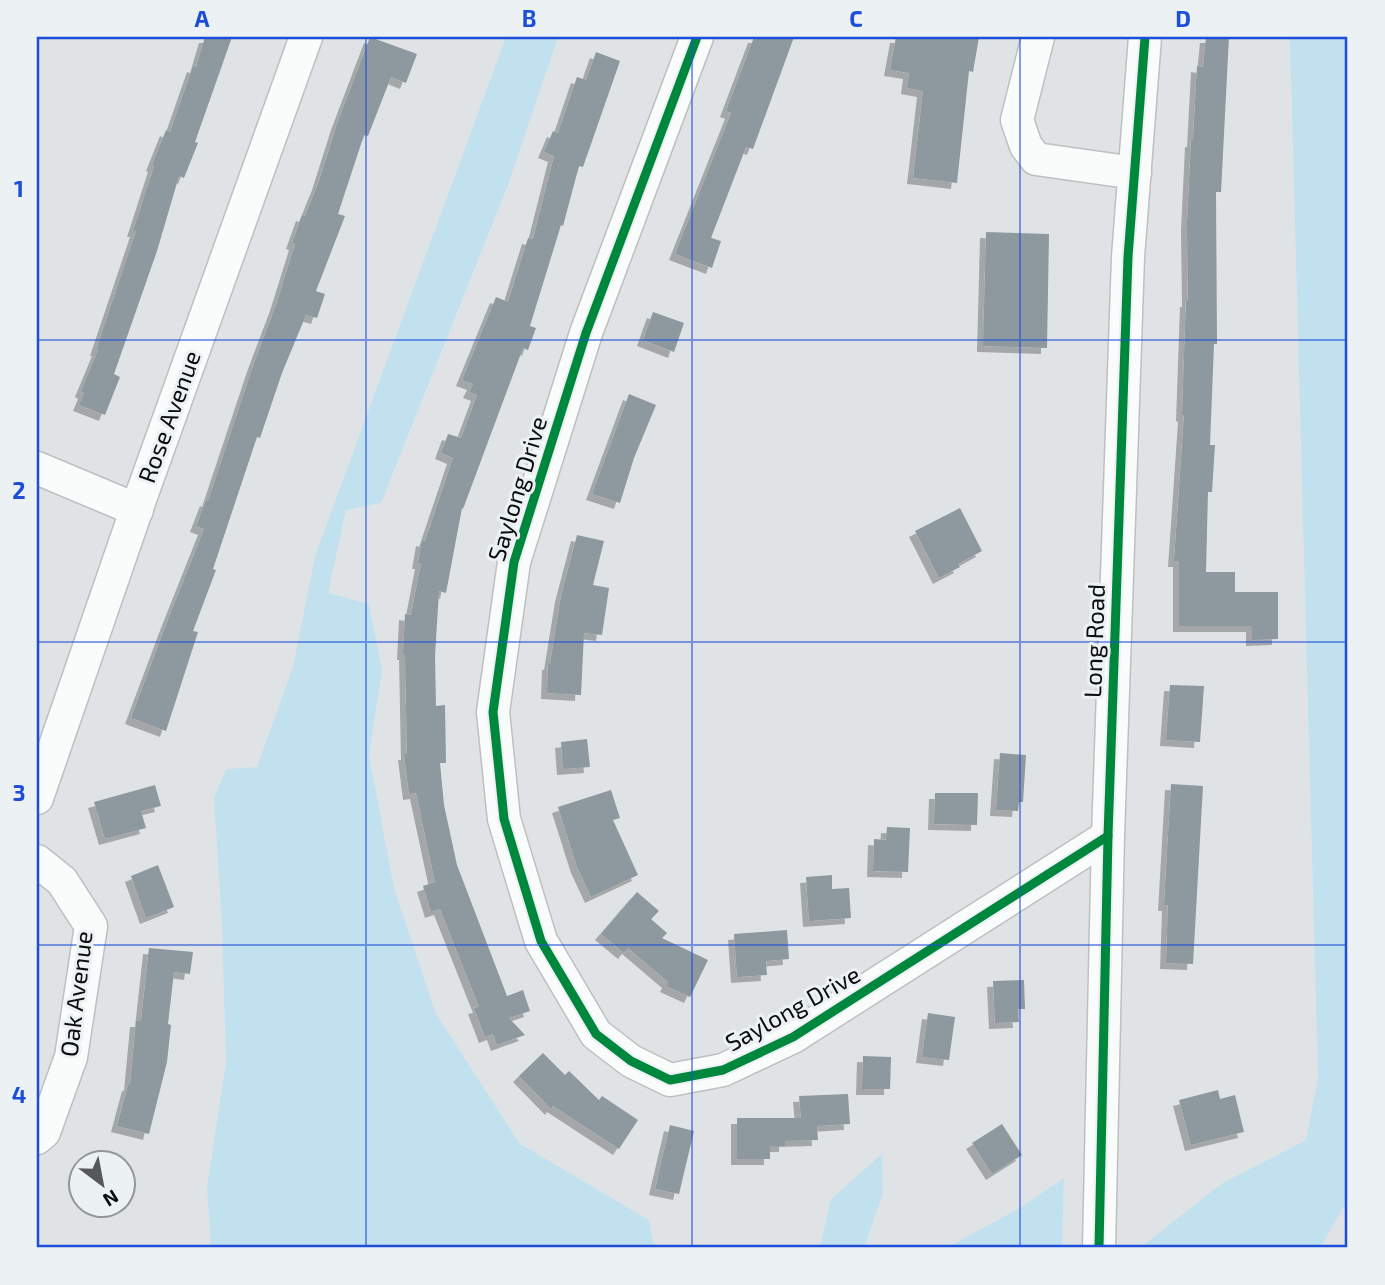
<svg xmlns="http://www.w3.org/2000/svg" width="1385" height="1285" font-family="'Exo 2',sans-serif">
	<style>
		.green { fill: #c2e1ee }
		.building { fill: #8d999e; filter: url(#shadow) }
		.lines { fill: none; stroke-linecap: round; stroke-linejoin: round }
		.minor-casing { stroke: #bdbfc0; stroke-width: 35 }
		.minor { stroke: #fafbfb; stroke-width: 32 }
		.cycleway-casing { stroke: #ecf1f4; stroke-width: 13 }
		.cycleway { stroke: #00873e; stroke-width: 9 }
		.grid { fill: none; stroke: #1d4ed8; stroke-width: 2; stroke-opacity: 0.55 }
		.labels { text-anchor: middle; stroke-width: 6; stroke-linejoin: round; paint-order: stroke }
		.street-label { font-size: 24px; fill: #0b0d0e; stroke: #ecf1f4 }
		.neatline { fill: none; stroke: #1d4ed8; stroke-width: 2.5 }
		.grid-label { font-size: 23px; text-anchor: middle; font-weight: bold; fill: #1d4ed8 }
	</style>
	<defs>
		<filter id="shadow"><feDropShadow dx="-6" dy="6" stdDeviation="0" flood-color="#0004"/></filter>
	</defs>
	<rect width="100%" height="100%" fill="#e0e3e5"/>
	<!-- green -->
	<g class="green">
		<path d="M506,37H558L508,185L381,503L346,510L328,593L369,604L382,671L369,755L394,888L436,1014L520,1144L649,1220L654,1248H211L207,1187L226,1062L222,926L214,798L226,769L257,767L293,667L315,556Z"/>
		<path d="M1290,37H1348V1199L1320,1248H1140L1221,1184L1306,1140L1318,1078Z"/>
		<path d="M882,1154L883,1193L864,1248H820L831,1199Z"/>
		<path d="M1064,1178L1062,1248H946L1018,1209Z"/>
	</g>
	<!-- building -->
	<g class="building">
		<path d="M205,37H232L195,142L198,143L184,178L179,176L157,251L114,374L120,377L105,415L79,405L84,393L81,391L98,350H96L136,231H133L154,166L152,165L166,130L170,132L193,66L196,67Z"/>
		<path d="M370,37L417,54L406,83L391,77L368,136L364,135L338,214L345,216L316,291L325,294L317,318L306,315L282,373L260,438L257,437L213,569L216,570L193,631L198,632L166,731L131,718L167,622L204,529L196,526L206,500L208,501L254,363L276,305L295,244L292,243L302,215L305,216L318,184L337,124Z"/>
		<path d="M754,37H794L753,149L746,147L711,238L721,241L712,268L675,254L731,113L726,111Z"/>
		<path d="M896,37H979L973,72L969,71L957,183L913,178L923,91L907,88L909,73L890,70Z"/>
		<path d="M1206,37H1229L1221,192H1216L1217,344H1214L1210,445H1215L1212,492H1208L1206,572H1235V592H1278V639L1252,640V626H1179V561H1174L1184,416L1182,415L1186,301H1188L1187,224L1191,141H1193L1197,66L1203,67Z"/>
		<path d="M596,52L620,61L583,167L579,166L563,226L561,225L530,326L536,328L528,350L523,348L463,509L462,508L446,593L439,591L435,656L436,706L445,705L446,763H440L444,805L457,865L507,996L523,990L530,1011L509,1018L525,1035L497,1045L493,1034L485,1037L474,1008L479,1007L440,909L431,912L423,886L435,882L416,793L409,794L404,754H407L405,654H403L405,614L411,615L421,563H418L422,540L425,541L453,458L441,453L448,434L461,438L477,395L469,392L473,384L462,380L496,297L508,302L528,238L533,239L554,156L544,152L553,131L558,133L577,77L586,80Z"/>
		<path d="M986,232L1049,234L1047,348L983,346Z"/>
		<path d="M653,312L684,323L674,352L643,340Z"/>
		<path d="M629,394L656,405L634,458L620,503L592,494Z"/>
		<path d="M960,508L982,551L958,564L960,567L939,578L915,531Z"/>
		<path d="M577,535L604,541L593,585L609,588L602,635L584,633L581,695L547,693L548,664H550L561,596Z"/>
		<path d="M1170,685L1204,686L1200,742L1166,740Z"/>
		<path d="M587,739L590,767L563,769L561,742Z"/>
		<path d="M1000,753L1026,755L1023,802H1019L1018,811L996,810Z"/>
		<path d="M1171,784L1203,786L1193,964L1166,963L1168,905H1164Z"/>
		<path d="M155,785L161,806L141,811L146,828L105,839L94,802Z"/>
		<path d="M611,790L620,818L613,820L638,875L591,897L577,867L558,807Z"/>
		<path d="M935,793H978L977,825L934,824Z"/>
		<path d="M887,827L910,828L908,872L873,871L874,839L886,840Z"/>
		<path d="M158,865L174,907L146,918L131,876Z"/>
		<path d="M832,875V889L849,888L851,918L809,921L806,877Z"/>
		<path d="M637,892L659,911L651,919L667,933L662,938L708,960L690,997L666,986L668,982L628,948L624,953L601,934Z"/>
		<path d="M787,930L789,959L766,961L767,975L737,977L734,934Z"/>
		<path d="M149,948L193,952L190,974L174,972L168,1024L171,1025L167,1062L149,1134L117,1126L128,1085H130L136,1021H141Z"/>
		<path d="M1024,980L1025,1009H1018L1019,1022L995,1023L993,981Z"/>
		<path d="M928,1013L955,1017L949,1060L922,1057Z"/>
		<path d="M543,1053L565,1075L569,1071L599,1100L602,1096L638,1120L619,1149L553,1106L551,1109L519,1076Z"/>
		<path d="M863,1056L891,1057L890,1089H862Z"/>
		<path d="M1218,1090L1220,1099L1235,1095L1244,1132L1191,1145L1179,1100Z"/>
		<path d="M848,1094L850,1124L817,1126L818,1140L785,1141V1146H770V1159H737V1118H801L799,1096Z"/>
		<path d="M1002,1124L1022,1155L992,1174L972,1143Z"/>
		<path d="M670,1125L694,1131L679,1194L655,1189Z"/>
	</g>
	<g class="lines">
		<defs>
			<g id="minor">
				<path d="M697,37L586,333L514,562L493,712L504,819L541,941L596,1034L631,1061L670,1080L723,1070L793,1037L1108,836"/>
				<path d="M1038,37L1017,120L1026,146L1036,159L1135,173"/>
				<path d="M37,468L137,510"/>
				<path d="M37,798L138,505L306,37"/>
				<path d="M37,861L62,881L91,926L71,1057L44,1132L37,1138"/>
				<path d="M1099,1248L1108,836L1128,257L1145,37"/>
			</g>
		</defs>
		<!-- minor casing -->
		<use href="#minor" class="minor-casing"/>
		<!-- minor -->
		<use href="#minor" class="minor"/>
		<defs>
			<g id="cycleway">
				<path d="M697,37L586,333L514,562L493,712L504,819L541,941L596,1034L631,1061L670,1080L723,1070L793,1037L1108,836"/>
				<path d="M1099,1248L1108,836L1128,257L1145,37"/>
			</g>
		</defs>
		<!-- cycleway casing -->
		<use href="#cycleway" class="cycleway-casing"/>
		<!-- cycleway -->
		<use href="#cycleway" class="cycleway"/>
	</g>
	<!-- grid -->
	<path class="grid" d="M366,37V1248M692,37V1248M1020,37V1248M37,340H1348M37,642H1348M37,945H1348"/>
	<g class="labels">
		<!-- street labels -->
		<g class="street-label">
			<text transform="translate(170 417) rotate(-70)" y="8">Rose Avenue</text>
			<text transform="translate(518 489) rotate(-73)" y="8">Saylong Drive</text>
			<text transform="translate(1095 641) rotate(-88)" y="8">Long Road</text>
			<text transform="translate(77 994) rotate(-83)" y="8">Oak Avenue</text>
			<text transform="translate(793 1009) rotate(-29)" y="8">Saylong Drive</text>
		</g>
	</g>
	<!-- border -->
	<rect width="1385" height="1285" fill="none" stroke="#ecf1f4" stroke-width="77"/>
	<!-- north arrow -->
	<g transform="translate(102 1184) rotate(148)"><circle r="33" fill="#ecf1f4" stroke="#929698" stroke-width="2"/>
	<path d="M0-5L12 26L0 18L-12 26Z" fill="#565859"/>
	<text y="-10" font-size="19" font-weight="bold" text-anchor="middle" fill="#0b0d0e">N</text>
	</g>
	<rect x="38" y="38" width="1308" height="1208" class="neatline"/>
	<g class="grid-label">
		<text x="202" y="27">A</text>
		<text x="529" y="27">B</text>
		<text x="856" y="27">C</text>
		<text x="1183" y="27">D</text>
		<text x="19" y="197">1</text>
		<text x="19" y="499">2</text>
		<text x="19" y="801">3</text>
		<text x="19" y="1103">4</text>
	</g>
</svg>
